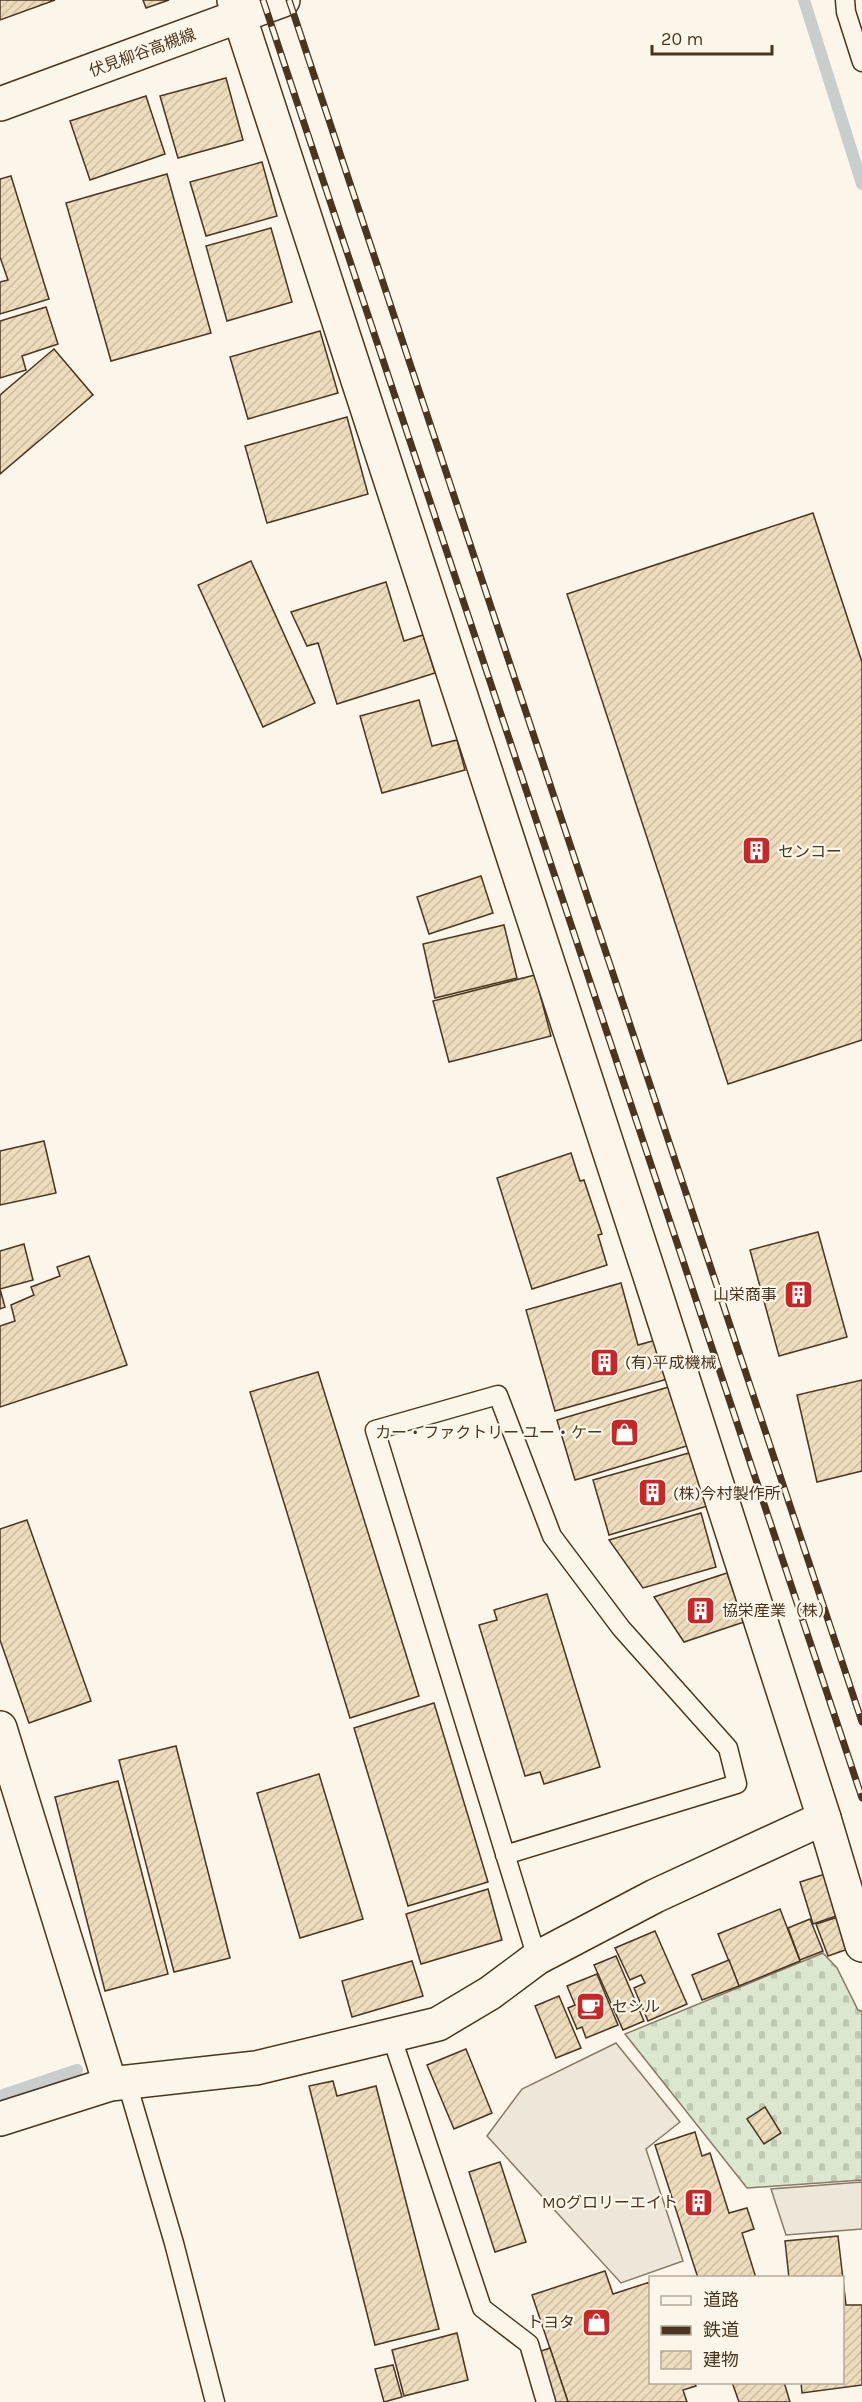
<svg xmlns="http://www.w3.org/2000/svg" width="862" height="2402" font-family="Karla,'Noto Sans JP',sans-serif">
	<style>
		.cemetery { fill: url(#cemetery-stones); stroke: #887966; stroke-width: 1.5 }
		.parking { fill: #ede7d9; stroke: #887966; stroke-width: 1.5 }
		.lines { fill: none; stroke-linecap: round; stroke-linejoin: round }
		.stream { stroke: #c9cecd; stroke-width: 12 }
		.building { fill: url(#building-hatch); stroke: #4a3520; stroke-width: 1.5 }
		.service-casing { stroke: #4a3520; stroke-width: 21 }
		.minor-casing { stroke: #4a3520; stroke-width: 36 }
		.primary-casing { stroke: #4a3520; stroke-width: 36 }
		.service { stroke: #fbf6e9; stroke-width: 18 }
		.minor { stroke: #fbf6e9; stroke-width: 33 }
		.primary { stroke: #fbf6e9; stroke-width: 33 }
		.rail-casing { stroke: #4a3520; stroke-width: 7 }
		.rail { stroke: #fbf6e9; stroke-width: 4.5; stroke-dasharray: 14; stroke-linecap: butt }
		.labels { text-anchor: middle; stroke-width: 4.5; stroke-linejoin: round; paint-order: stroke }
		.street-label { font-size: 16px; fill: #4a3520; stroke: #fbf6e9 }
		.poi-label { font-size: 16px; fill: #4a3520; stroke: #fbf6e9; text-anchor: start }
	</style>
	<defs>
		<pattern id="cemetery-stones" width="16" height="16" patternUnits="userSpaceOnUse" patternTransform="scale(1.5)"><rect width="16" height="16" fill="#dce7d0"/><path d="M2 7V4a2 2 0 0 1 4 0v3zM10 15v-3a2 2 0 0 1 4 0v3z" fill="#bec7b2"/></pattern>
		<pattern id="building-hatch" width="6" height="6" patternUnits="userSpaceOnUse" patternTransform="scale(1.5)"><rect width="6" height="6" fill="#ecdcbc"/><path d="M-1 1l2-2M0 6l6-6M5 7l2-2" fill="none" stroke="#ccbda1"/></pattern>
	</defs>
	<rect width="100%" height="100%" fill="#fbf6e9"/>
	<!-- cemetery -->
	<path class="cemetery" d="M823,1953L837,1968L858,2010L862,2011V2180L747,2188L625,2034Z"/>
	<!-- parking -->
	<g class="parking">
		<path d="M616,2043L680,2122L646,2149L683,2261L621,2283L487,2136L522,2089Z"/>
		<path d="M862,2182V2229L786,2235L771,2189Z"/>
	</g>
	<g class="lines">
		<!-- stream -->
		<g class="stream">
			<path d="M804,0L862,184"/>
			<path d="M0,2096L77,2070"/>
		</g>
	</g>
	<!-- building -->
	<g class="building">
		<path d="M0,0H55L0,20Z"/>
		<path d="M143,0H169L146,8Z"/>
		<path d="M226,78L243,140L178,158L160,96Z"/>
		<path d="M146,96L165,154L90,180L70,121Z"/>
		<path d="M262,162L277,216L206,236L190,182Z"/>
		<path d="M167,174L211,333L111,361L66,203Z"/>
		<path d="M11,176L49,299L0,314V282L8,280L0,257V179Z"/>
		<path d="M271,228L292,302L227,321L206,246Z"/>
		<path d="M46,307L58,344L22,356L26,370L0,378V321Z"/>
		<path d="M320,331L338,393L248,419L230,357Z"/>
		<path d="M54,349L93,395L0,474V395Z"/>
		<path d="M347,417L368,494L267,523L245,446Z"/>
		<path d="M813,513L862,662V1040L728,1084L567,594Z"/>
		<path d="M251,561L315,703L263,727L198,585Z"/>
		<path d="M386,582L404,641L423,635L435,673L337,704L318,643L307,646L291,612Z"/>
		<path d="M419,700L432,746L457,740L465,770L382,793L360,716Z"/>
		<path d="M481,876L493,913L429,934L417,897Z"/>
		<path d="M504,925L517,978L435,998L423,944Z"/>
		<path d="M535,975L551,1036L449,1062L433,1001Z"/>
		<path d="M44,1141L56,1193L0,1205V1151Z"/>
		<path d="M571,1153L580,1181L584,1180L602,1234L598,1235L607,1265L532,1289L497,1178Z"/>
		<path d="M818,1232L847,1337L779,1356L750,1250Z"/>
		<path d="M24,1244L33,1280L0,1289L5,1307L0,1309V1251Z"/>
		<path d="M89,1256L127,1365L0,1407V1326L15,1321L11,1305L34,1295L31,1287L60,1276L57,1267Z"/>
		<path d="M621,1283L638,1345L660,1339L671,1378L555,1411L526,1310Z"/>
		<path d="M318,1372L419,1696L350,1718L250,1392Z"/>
		<path d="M862,1380V1471L817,1482L797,1395Z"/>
		<path d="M672,1386L690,1445L575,1480L557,1420Z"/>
		<path d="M696,1451L711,1505L609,1535L593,1480Z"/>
		<path d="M701,1513L716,1567L643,1588L609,1540Z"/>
		<path d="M27,1520L91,1701L29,1723L0,1640V1529Z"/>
		<path d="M727,1573L744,1622L684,1642L654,1597Z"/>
		<path d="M547,1594L600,1767L544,1784L540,1772L525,1776L479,1625L497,1620L494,1610Z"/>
		<path d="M434,1703L488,1882L408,1906L354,1728Z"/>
		<path d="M176,1746L230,1958L174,1972L119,1760Z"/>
		<path d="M319,1774L363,1919L300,1938L257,1793Z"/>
		<path d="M118,1781L168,1974L105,1991L55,1797Z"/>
		<path d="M825,1874L839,1915L813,1924L800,1882Z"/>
		<path d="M488,1889L502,1940L421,1964L406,1914Z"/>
		<path d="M780,1909L800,1961L739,1986L718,1934Z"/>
		<path d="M838,1917L848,1949L828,1956L816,1924Z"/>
		<path d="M810,1919L823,1951L800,1960L788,1928Z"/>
		<path d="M655,1931L687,2004L648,2021L634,1988L645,1983L641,1975L630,1980L615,1948Z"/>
		<path d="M616,1956L644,2021L623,2030L594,1965Z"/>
		<path d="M729,1960L739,1986L702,2000L692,1975Z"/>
		<path d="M412,1961L423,1996L352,2017L342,1981Z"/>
		<path d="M597,1974L618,2025L586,2038L582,2027L577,2029L568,2008L575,2005L567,1986Z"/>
		<path d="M559,1996L581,2048L556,2058L535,2006Z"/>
		<path d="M466,2049L492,2113L454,2129L427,2065Z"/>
		<path d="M333,2081L337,2096L376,2086L439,2329L375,2345L309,2086Z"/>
		<path d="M765,2107L781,2133L764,2144L747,2119Z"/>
		<path d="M695,2132L702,2156L710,2153L729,2213L747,2208L754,2229L742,2233L756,2278H698L655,2145Z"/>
		<path d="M500,2162L526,2242L495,2252L469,2172Z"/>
		<path d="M838,2236L846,2305H862V2385L802,2393L801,2382H842V2278H789L785,2241Z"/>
		<path d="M605,2271L613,2294L650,2282V2382H694L696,2386L683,2390L687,2402H568L532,2295Z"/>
		<path d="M457,2333L468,2380L404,2396L392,2350Z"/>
		<path d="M550,2348L568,2402H539L524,2357Z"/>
		<path d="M393,2365L402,2397L384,2402L375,2369Z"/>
		<path d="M732,2382H784L790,2402H739Z"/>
	</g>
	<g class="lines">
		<defs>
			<g id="service">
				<path d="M845,0L846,12L862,62"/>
				<path d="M505,1855L737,1784L728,1748L621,1628L552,1536L498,1395L375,1430L537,1958"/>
				<path d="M391,2035L482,2308L529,2344L546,2402"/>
				<path d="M127,2083L174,2243L215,2402"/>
			</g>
			<g id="minor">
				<path d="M234,0L650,1276L824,1818L862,1945"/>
				<path d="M0,1728L110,2084"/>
				<path d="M0,2119L110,2084L256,2068L438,2024L490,1993L537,1958L655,1896L824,1818"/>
			</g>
			<path id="primary" d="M0,104L283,0"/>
		</defs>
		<!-- service casing -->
		<use href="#service" class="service-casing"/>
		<!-- minor casing -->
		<use href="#minor" class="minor-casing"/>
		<!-- primary casing -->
		<use href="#primary" class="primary-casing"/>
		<!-- service -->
		<use href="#service" class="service"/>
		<!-- minor -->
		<use href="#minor" class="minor"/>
		<!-- primary -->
		<use href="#primary" class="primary"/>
		<defs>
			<g id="rail">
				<path d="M263,0L862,1798"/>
				<path d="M289,0L862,1722"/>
			</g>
		</defs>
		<!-- rail casing -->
		<use href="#rail" class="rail-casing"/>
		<!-- rail -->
		<use href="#rail" class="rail"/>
	</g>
	<!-- icons -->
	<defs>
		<symbol id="building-square" viewBox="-11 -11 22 22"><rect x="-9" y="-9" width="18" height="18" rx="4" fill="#c62828" stroke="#fbf6e9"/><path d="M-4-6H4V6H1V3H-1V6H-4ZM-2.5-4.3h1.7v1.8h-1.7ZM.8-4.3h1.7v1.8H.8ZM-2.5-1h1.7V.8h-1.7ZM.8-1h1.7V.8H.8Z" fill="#fff"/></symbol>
		<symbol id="shop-square" viewBox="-11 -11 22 22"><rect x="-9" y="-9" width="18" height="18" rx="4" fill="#c62828" stroke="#fbf6e9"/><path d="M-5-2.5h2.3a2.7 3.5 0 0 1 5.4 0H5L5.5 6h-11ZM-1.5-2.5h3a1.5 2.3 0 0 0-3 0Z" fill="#fff"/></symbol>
		<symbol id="cafe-square" viewBox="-11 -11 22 22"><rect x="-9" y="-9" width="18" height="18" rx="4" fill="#c62828" stroke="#fbf6e9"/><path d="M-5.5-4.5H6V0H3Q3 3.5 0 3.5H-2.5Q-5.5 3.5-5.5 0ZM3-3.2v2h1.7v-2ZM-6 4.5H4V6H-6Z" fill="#fff"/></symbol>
	</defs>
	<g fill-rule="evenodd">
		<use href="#building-square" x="740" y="834" width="33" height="33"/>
		<use href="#building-square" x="782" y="1278" width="33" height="33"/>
		<use href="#building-square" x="588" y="1346" width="33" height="33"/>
		<use href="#shop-square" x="608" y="1416" width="33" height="33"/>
		<use href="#building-square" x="636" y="1476" width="33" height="33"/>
		<use href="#building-square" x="684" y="1594" width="33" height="33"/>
		<use href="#cafe-square" x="574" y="1990" width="33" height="33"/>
		<use href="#building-square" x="682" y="2186" width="33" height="33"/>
		<use href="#shop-square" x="580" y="2306" width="33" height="33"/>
	</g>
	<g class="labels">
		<!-- street labels -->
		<g class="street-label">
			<text transform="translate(142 52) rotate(-20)" y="6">伏見柳谷高槻線</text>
		</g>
		<!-- poi labels -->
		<g class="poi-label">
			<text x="778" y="857">センコー</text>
			<text x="777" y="1300" text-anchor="end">山栄商事</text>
			<text x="625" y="1368">(有)平成機械</text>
			<text x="603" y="1438" text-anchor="end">カー・ファクトリー ユー・ケー</text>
			<text x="673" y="1499">(株)今村製作所</text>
			<text x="722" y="1616">協栄産業（株）</text>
			<text x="612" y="2012">セシル</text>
			<text x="678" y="2208" text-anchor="end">MOグロリーエイト</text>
			<text x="575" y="2328" text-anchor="end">トヨタ</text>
		</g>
	</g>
	<!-- legend -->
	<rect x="649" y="2276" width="195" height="108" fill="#fbf6e9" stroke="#b4a999" stroke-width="1.5"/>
	<rect x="661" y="2296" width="30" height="9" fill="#fbf6e9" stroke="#b4a999" stroke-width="1.5"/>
	<text x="703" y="2306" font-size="18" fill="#4a3520">道路</text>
	<rect x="661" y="2326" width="30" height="9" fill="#4a3520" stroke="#b4a999" stroke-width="1.5"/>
	<text x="703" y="2336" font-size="18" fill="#4a3520">鉄道</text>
	<rect x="661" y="2351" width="30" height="18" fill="url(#building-hatch)" stroke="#b4a999" stroke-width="1.5"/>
	<text x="703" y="2366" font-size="18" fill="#4a3520">建物</text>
	<!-- scale -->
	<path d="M652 45v9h120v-9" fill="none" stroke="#4a3520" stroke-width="3"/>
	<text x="661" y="45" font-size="18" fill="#4a3520" stroke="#fbf6e9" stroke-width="4.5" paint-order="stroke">20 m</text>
</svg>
